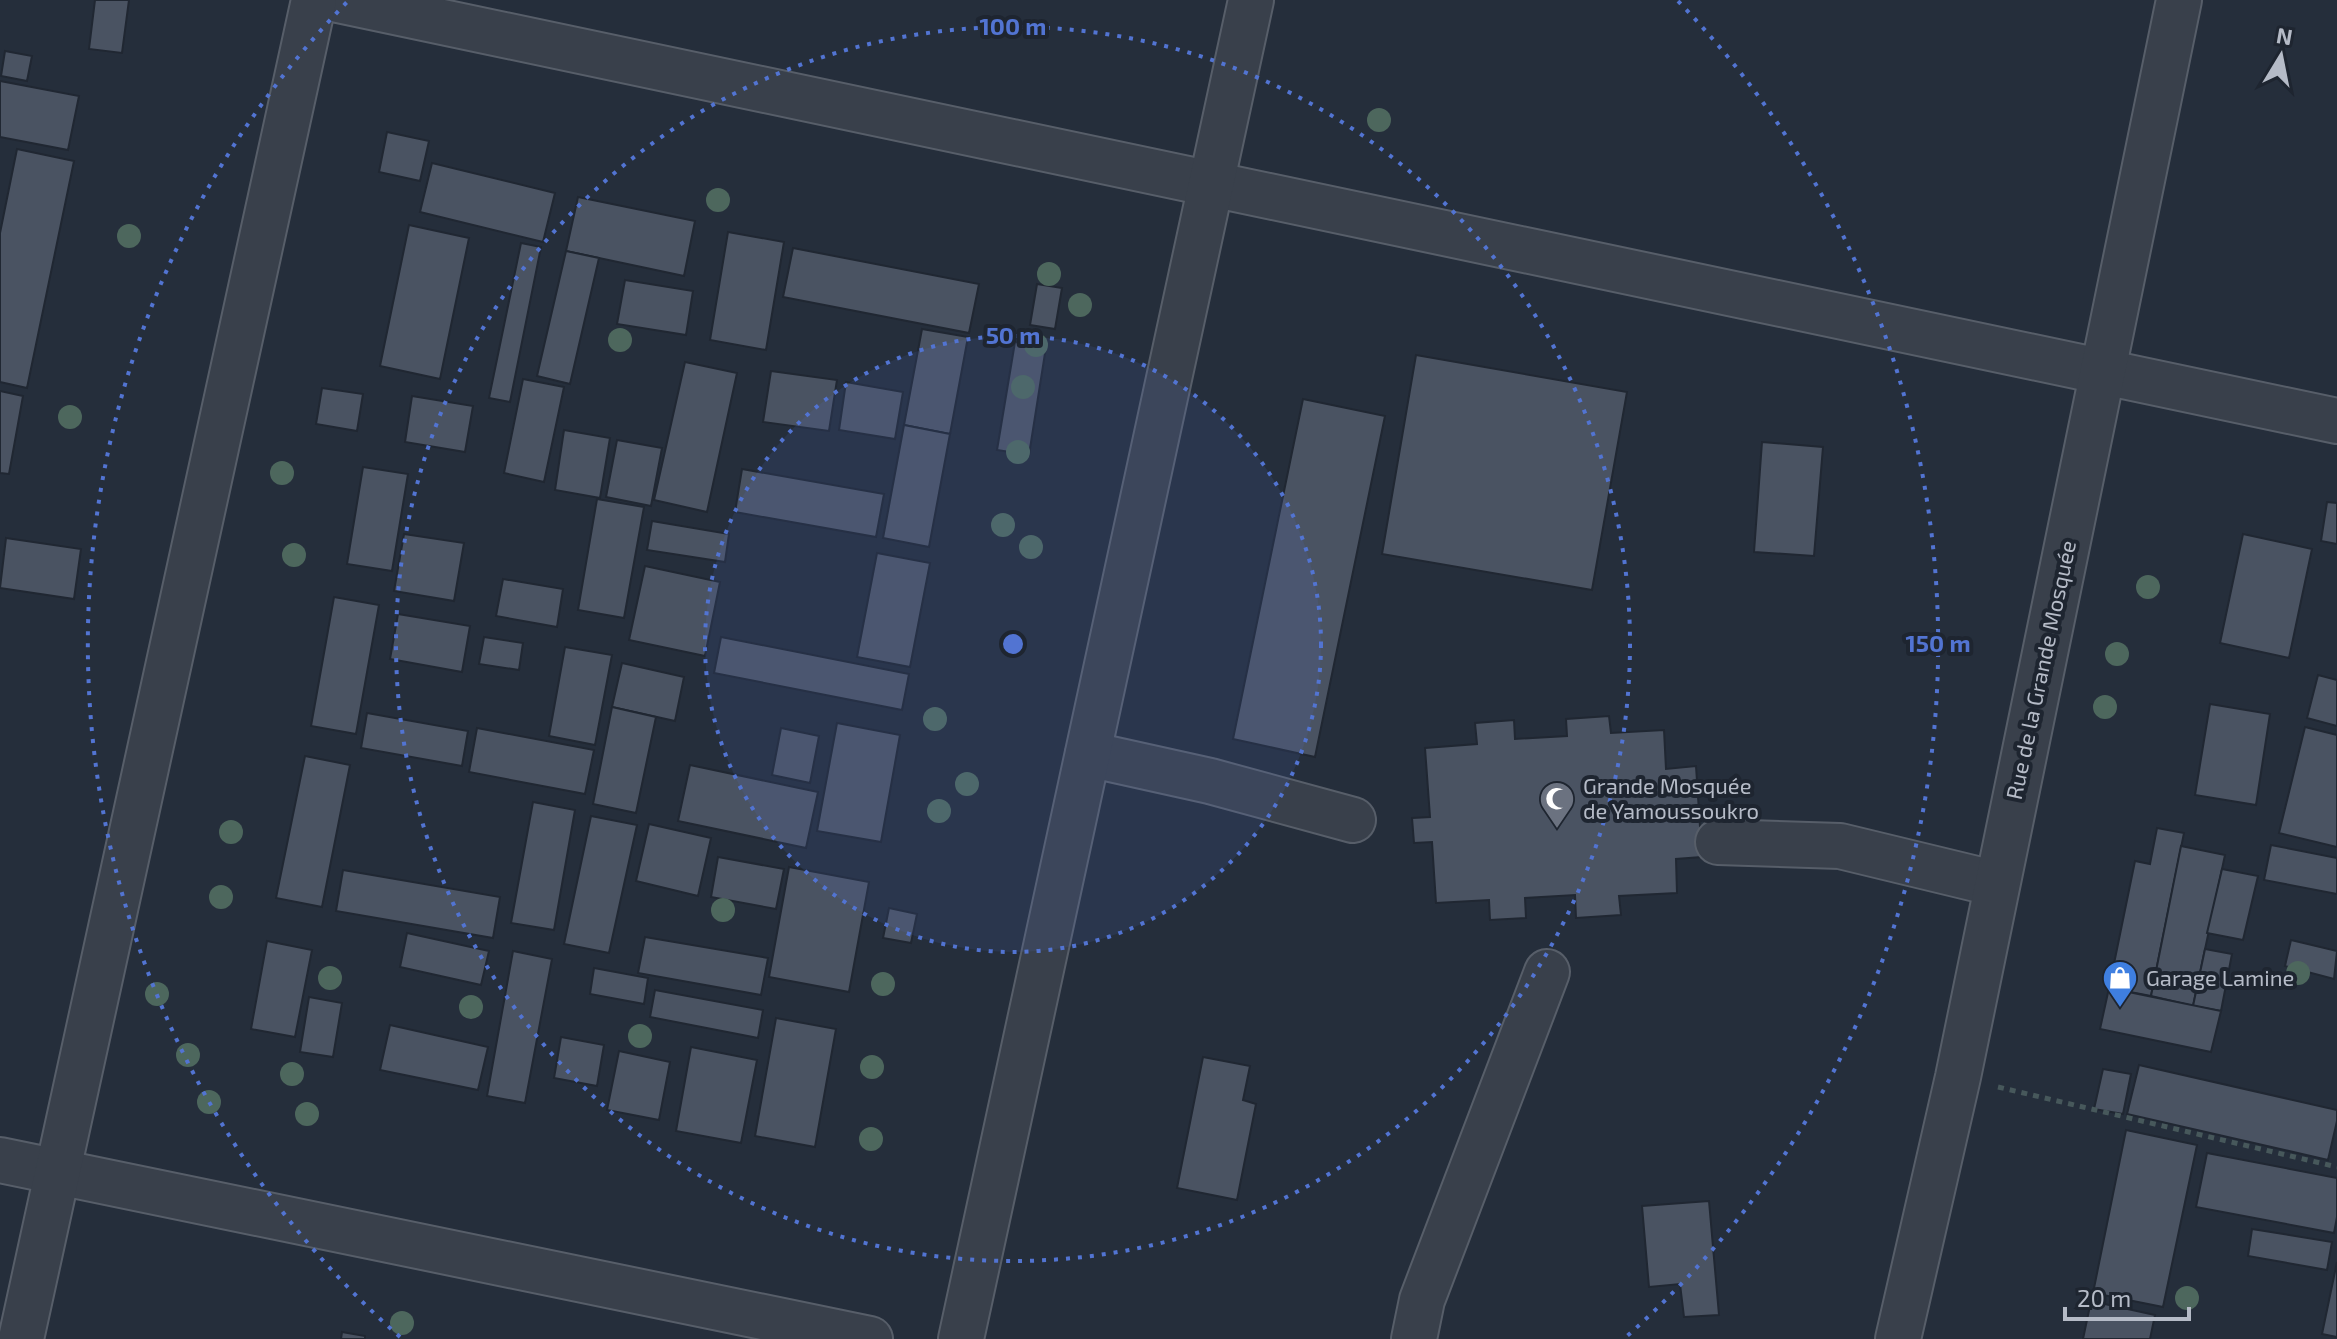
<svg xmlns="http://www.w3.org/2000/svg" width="2337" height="1339" font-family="'Exo 2',sans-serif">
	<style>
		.building { fill: #4a5362; stroke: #202732; stroke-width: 2 }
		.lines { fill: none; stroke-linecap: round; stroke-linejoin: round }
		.minor-casing { stroke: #575e69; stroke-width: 48 }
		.path { stroke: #47585b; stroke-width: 5; stroke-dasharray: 6 6; stroke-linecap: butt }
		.minor { stroke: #39404b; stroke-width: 44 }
		.tree { fill: #4d675d }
		.ring { fill: none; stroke: #5274d2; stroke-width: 4; stroke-dasharray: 4 8 }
		.labels { text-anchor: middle; stroke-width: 8; stroke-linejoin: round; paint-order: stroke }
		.street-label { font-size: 22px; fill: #b5bbc7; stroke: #1e2530 }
		.poi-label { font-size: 22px; fill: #b5bbc7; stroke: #1e2530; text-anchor: start }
		.centre { fill: #5274d2; stroke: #1e2530; stroke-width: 4 }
		.ring-label { font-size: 24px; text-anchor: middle; font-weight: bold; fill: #5274d2; stroke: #1e2530; stroke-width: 8; stroke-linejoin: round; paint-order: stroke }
	</style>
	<rect width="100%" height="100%" fill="#252e3b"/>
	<!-- building -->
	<g class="building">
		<path d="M95,0H129L122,53L89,49Z"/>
		<path d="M5,51L32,56L27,81L1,76Z"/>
		<path d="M0,81L79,96L68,150L0,137Z"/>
		<path d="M387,132L429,141L420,181L379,172Z"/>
		<path d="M17,149L74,161L27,388L0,382V233Z"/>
		<path d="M432,163L555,193L543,242L420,212Z"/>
		<path d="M578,197L695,221L684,276L566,251Z"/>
		<path d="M409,225L469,238L440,379L380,366Z"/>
		<path d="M728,232L784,242L766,350L710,340Z"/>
		<path d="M521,243L541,247L510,402L489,398Z"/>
		<path d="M793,248L979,284L969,333L783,297Z"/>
		<path d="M566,251L599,258L570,384L537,376Z"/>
		<path d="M625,280L693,291L686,335L617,324Z"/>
		<path d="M1037,284L1062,288L1055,329L1030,325Z"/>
		<path d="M922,329L968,337L950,434L904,425Z"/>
		<path d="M1015,342L1046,347L1029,455L997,450Z"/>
		<path d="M1416,355L1627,392L1592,590L1382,554Z"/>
		<path d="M685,362L737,373L707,512L654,500Z"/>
		<path d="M771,371L837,380L829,431L763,422Z"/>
		<path d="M523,379L564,387L544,482L504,473Z"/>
		<path d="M846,382L903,392L895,439L839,430Z"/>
		<path d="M322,388L363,394L357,431L316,424Z"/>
		<path d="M0,391L23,396L9,474L0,473Z"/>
		<path d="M412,396L473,406L465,452L405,442Z"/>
		<path d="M1303,399L1385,416L1315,757L1233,739Z"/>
		<path d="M904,425L950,434L929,547L883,538Z"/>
		<path d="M564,430L610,438L600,498L555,490Z"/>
		<path d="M617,440L662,448L651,506L606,497Z"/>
		<path d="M1762,442L1823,447L1814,556L1754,552Z"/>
		<path d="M363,467L408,474L392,571L347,564Z"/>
		<path d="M742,469L884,494L876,537L735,512Z"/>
		<path d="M597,499L644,507L624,618L578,610Z"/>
		<path d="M2327,502L2337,503V544L2321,541Z"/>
		<path d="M652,521L729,534L725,562L647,550Z"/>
		<path d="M404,534L464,543L454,601L394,591Z"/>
		<path d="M2243,534L2312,549L2289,658L2220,643Z"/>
		<path d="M6,538L81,549L74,599L0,588Z"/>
		<path d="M877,553L930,563L910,667L857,657Z"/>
		<path d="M645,566L720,582L705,656L629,640Z"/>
		<path d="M503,579L563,589L557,627L496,616Z"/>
		<path d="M334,597L379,605L356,734L311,726Z"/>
		<path d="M398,614L470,626L462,672L390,659Z"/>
		<path d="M484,637L523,643L519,670L479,664Z"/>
		<path d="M721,637L909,674L902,710L714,673Z"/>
		<path d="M565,647L612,655L595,745L549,736Z"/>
		<path d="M622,663L684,677L675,721L612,707Z"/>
		<path d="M2318,675L2337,680V726L2307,718Z"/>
		<path d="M2210,704L2270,714L2256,805L2195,795Z"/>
		<path d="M612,707L656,717L636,813L593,804Z"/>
		<path d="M367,713L468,731L462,766L361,748Z"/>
		<path d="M1609,716L1611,733L1664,730L1666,769L1696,766L1702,857L1676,859L1677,893L1619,896L1621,915L1576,918L1575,895L1525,898L1526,918L1490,920L1489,900L1436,903L1432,842L1414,843L1412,818L1430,817L1425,748L1477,744L1475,723L1514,720L1515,739L1567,736L1566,719Z"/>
		<path d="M837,723L900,735L881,842L817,831Z"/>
		<path d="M2305,727L2337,735V847L2279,833Z"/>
		<path d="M477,728L594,750L585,794L469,772Z"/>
		<path d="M781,728L819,736L810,783L772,775Z"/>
		<path d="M305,756L350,765L322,907L276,898Z"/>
		<path d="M690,765L818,792L806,848L678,821Z"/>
		<path d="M533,802L575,810L554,930L511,923Z"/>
		<path d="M591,816L637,825L609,953L564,944Z"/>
		<path d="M649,824L711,838L698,896L636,881Z"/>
		<path d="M2157,828L2184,833L2151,996L2109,988L2135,861L2150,864Z"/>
		<path d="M2271,845L2337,858V894L2264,880Z"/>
		<path d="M2181,846L2225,855L2193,1006L2151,996Z"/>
		<path d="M718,857L784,869L776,909L711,897Z"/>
		<path d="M789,867L869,882L849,992L769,977Z"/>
		<path d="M2222,869L2258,876L2243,940L2207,933Z"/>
		<path d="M343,870L500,897L493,938L336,911Z"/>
		<path d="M889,908L917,914L911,943L883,938Z"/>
		<path d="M407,933L489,951L481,985L400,967Z"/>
		<path d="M645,937L768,958L761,995L638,973Z"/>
		<path d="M2291,940L2337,951L2334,979L2285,966Z"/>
		<path d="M267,941L312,950L295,1037L251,1029Z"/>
		<path d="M2205,949L2232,954L2221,1011L2193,1006Z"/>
		<path d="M513,951L552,959L525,1103L487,1096Z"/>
		<path d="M594,968L648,978L644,1004L590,994Z"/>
		<path d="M2109,988L2221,1011L2211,1052L2100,1029Z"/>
		<path d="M655,990L763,1010L758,1038L650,1017Z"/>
		<path d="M309,997L342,1003L333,1057L300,1052Z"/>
		<path d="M776,1018L836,1029L815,1147L755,1136Z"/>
		<path d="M390,1025L488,1047L478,1090L380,1070Z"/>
		<path d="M561,1037L604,1045L597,1086L554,1078Z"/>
		<path d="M691,1047L757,1060L741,1143L676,1131Z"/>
		<path d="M619,1051L670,1062L659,1120L607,1110Z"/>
		<path d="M1203,1057L1250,1066L1243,1100L1256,1104L1237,1200L1177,1188Z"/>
		<path d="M2139,1065L2337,1110V1121L2328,1160L2127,1114Z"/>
		<path d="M2103,1069L2131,1074L2123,1114L2094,1109Z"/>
		<path d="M2126,1130L2197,1145L2163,1307L2093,1293Z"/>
		<path d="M2207,1153L2337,1178V1217L2334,1233L2196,1207Z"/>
		<path d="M1709,1201L1719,1315L1684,1317L1680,1284L1649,1287L1642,1206Z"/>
		<path d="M2252,1229L2332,1242L2327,1270L2248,1256Z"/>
		<path d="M2337,1262V1337L2322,1334Z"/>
		<path d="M2091,1301L2155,1315L2150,1339H2083Z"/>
		<path d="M342,1332L365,1336V1339H341Z"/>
	</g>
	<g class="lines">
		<defs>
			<g id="minor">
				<path d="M338,0L2337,421"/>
				<path d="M1088,754L1210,781L1353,820"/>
				<path d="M1718,842L1840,846L1997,884"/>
				<path d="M0,1160L870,1339"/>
				<path d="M21,1339L314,0"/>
				<path d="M961,1339L1251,0"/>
				<path d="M1414,1339L1422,1300L1547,972"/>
				<path d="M1898,1339L1958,1077L2179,0"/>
			</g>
		</defs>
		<!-- minor casing -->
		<use href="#minor" class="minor-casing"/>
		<!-- path -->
		<path class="path" d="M1998,1087L2337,1167"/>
		<!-- minor -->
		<use href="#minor" class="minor"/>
	</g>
	<!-- trees -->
	<g class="tree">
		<circle cx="1379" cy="120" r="12"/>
		<circle cx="718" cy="200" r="12"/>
		<circle cx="129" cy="236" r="12"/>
		<circle cx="1049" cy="274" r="12"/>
		<circle cx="1080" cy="305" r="12"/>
		<circle cx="620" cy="340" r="12"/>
		<circle cx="1036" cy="345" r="12"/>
		<circle cx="1023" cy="387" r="12"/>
		<circle cx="70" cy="417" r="12"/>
		<circle cx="1018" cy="452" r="12"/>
		<circle cx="282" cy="473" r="12"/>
		<circle cx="1003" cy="525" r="12"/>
		<circle cx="1031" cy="547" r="12"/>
		<circle cx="294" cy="555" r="12"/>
		<circle cx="2148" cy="587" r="12"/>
		<circle cx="2117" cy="654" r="12"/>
		<circle cx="2105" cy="707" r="12"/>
		<circle cx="935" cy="719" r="12"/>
		<circle cx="967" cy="784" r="12"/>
		<circle cx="939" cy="811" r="12"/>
		<circle cx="231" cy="832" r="12"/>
		<circle cx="221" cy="897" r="12"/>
		<circle cx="723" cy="910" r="12"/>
		<circle cx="2298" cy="973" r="12"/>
		<circle cx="330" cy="978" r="12"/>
		<circle cx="883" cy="984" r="12"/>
		<circle cx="157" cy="994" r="12"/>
		<circle cx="471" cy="1007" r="12"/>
		<circle cx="640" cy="1036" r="12"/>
		<circle cx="188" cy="1055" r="12"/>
		<circle cx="872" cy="1067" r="12"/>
		<circle cx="292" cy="1074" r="12"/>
		<circle cx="209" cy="1102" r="12"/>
		<circle cx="307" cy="1114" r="12"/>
		<circle cx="871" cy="1139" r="12"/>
		<circle cx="2187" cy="1298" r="12"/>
		<circle cx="402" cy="1323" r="12"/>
	</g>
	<!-- distance rings -->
	<circle cx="1013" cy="644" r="308" fill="#5274d2" fill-opacity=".12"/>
	<g class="ring">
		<circle cx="1013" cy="644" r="308"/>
		<circle cx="1013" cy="644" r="617"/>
		<path d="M400 1337A925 925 0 0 1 348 1M1678 1A925 925 0 0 1 1626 1337"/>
	</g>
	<!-- icons -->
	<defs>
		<symbol id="mosque-pin" viewBox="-11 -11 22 30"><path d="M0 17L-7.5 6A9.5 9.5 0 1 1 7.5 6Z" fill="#6b7280" stroke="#1e2530"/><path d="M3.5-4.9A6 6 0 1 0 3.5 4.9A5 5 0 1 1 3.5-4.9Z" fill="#fff"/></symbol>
		<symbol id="shop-pin" viewBox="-11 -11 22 30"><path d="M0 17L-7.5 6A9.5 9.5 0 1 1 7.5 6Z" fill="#3f7fe0" stroke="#1e2530"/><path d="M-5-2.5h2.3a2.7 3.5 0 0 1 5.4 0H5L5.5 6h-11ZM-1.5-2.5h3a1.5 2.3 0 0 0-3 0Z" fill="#fff"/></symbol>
	</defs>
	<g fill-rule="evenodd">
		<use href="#mosque-pin" x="1537" y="779" width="40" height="54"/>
		<use href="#shop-pin" x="2100" y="958" width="40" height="54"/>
	</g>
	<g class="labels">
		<!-- street labels -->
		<g class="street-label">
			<text transform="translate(2041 670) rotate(-78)" y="8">Rue de la Grande Mosquée</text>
		</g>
		<!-- poi labels -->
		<g class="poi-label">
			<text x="1583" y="794">Grande Mosquée<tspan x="1583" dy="25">de Yamoussoukro</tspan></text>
			<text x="2146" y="986">Garage Lamine</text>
		</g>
	</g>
	<circle cx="1013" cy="644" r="12" class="centre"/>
	<g class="ring-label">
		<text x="1013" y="35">100 m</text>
		<text x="1013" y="344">50 m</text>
		<text x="1938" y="652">150 m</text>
	</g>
	<!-- north arrow -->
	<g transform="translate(2281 56) rotate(10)" stroke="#1e2530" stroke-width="6" paint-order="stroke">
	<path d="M0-6L14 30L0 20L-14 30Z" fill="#b5bbc7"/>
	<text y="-12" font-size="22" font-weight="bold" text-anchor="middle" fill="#b5bbc7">N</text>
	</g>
	<!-- scale -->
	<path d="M2065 1307v12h124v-12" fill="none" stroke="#b5bbc7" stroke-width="4"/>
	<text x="2077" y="1307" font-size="24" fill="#b5bbc7" stroke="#1e2530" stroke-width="6" paint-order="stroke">20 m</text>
</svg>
